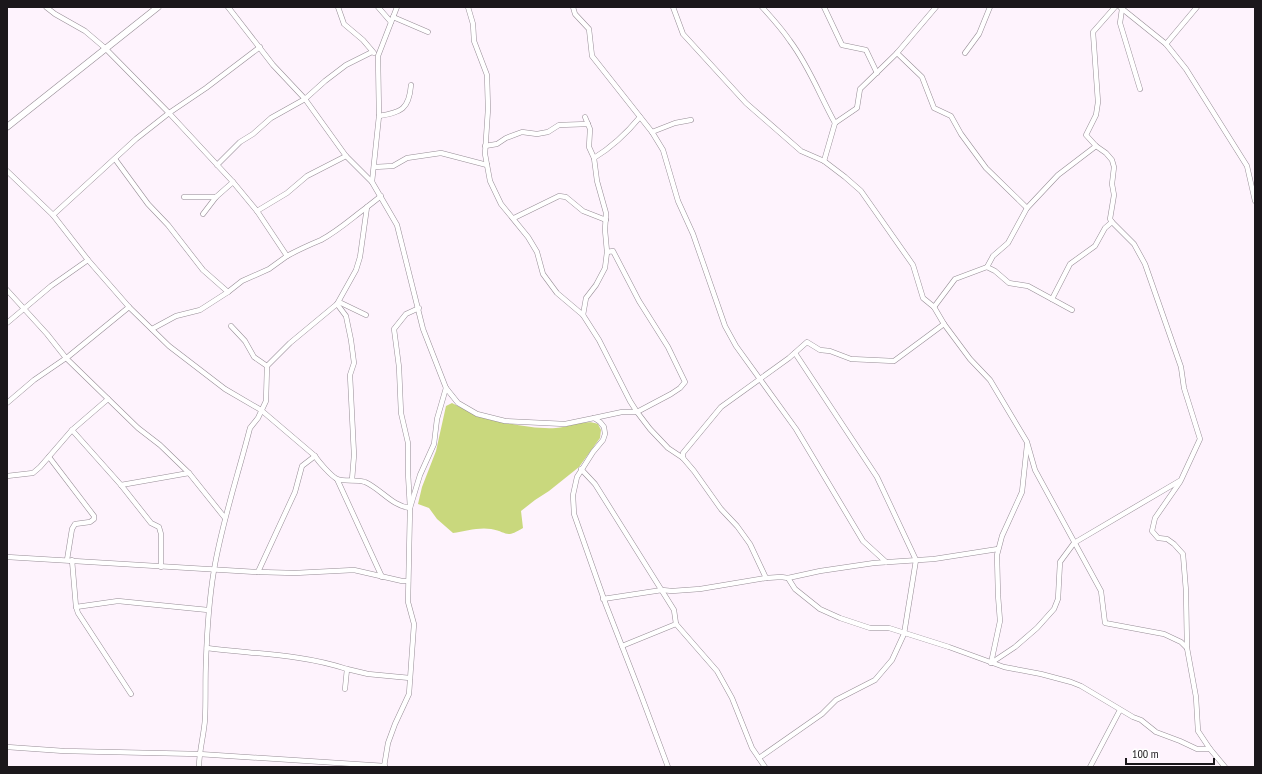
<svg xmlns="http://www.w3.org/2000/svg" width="1262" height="774" font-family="'PT Sans Narrow',sans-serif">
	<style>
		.green { fill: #c9d87d }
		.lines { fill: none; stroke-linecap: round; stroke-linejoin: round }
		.minor-casing { stroke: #978d96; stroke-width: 5.5 }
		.tertiary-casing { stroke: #978d96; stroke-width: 7 }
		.minor { stroke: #fff; stroke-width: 4.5 }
		.tertiary { stroke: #fff; stroke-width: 6 }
	</style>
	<rect width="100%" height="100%" fill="#fef3fd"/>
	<!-- green -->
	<path class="green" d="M452,403C478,418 527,430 556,428C571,427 585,419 598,424L601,430L600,438L579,467L549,491L535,500L521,511L523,528C505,539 508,532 491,529C479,527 465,531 453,533L437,519L429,508L418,504L422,487L436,451L446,406Z"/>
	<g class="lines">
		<defs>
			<g id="minor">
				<path d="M46,7L55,14L85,31L105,48L169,113L233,182L257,211L287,256L269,269L242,281L228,292L200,310L176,316L152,329"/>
				<path d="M228,7L273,65L305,99L346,156L372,182"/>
				<path d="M338,7L344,24L363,40L374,53"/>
				<path d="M378,7L391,22"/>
				<path d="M397,7L378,56L379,116L372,182L397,225L423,329L446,388L458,403L477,414L505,421L565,424L594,418L600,422L604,427L605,434L603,440L593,452L577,477L573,495L574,514L606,605L641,695L668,767"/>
				<path d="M468,7L473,24L474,41L487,75L488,109L485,154L490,181L501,204L528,237L537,252L543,274L557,293L583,315L599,340L630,401L637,412L650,429L668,448L683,458L694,471L721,509L737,526L750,544L766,578L781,577L788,578L795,589L820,609L840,618L870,628H889L949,647L1004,667L1041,674L1071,682L1081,686L1133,717L1141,720L1156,732L1180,741L1197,749H1210L1225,767"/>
				<path d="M573,7L575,14L589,29L592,56L652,132L663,150L678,201L693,234L725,326L736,346L796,429L863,541L886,562"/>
				<path d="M673,7L683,34L746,103L801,151L824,161L845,177L861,191L913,265L923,298L934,307L955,279L987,267"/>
				<path d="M762,7C772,18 782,29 790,41C809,66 820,96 835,123"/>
				<path d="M824,7L842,45L866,50L877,73"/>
				<path d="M1120,7L1166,44L1186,69L1247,166L1255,201"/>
				<path d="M1122,9L1120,23L1140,89"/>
				<path d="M393,17L428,32"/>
				<path d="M1166,44L1197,7"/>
				<path d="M897,53L922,77L934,108L951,116L961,134L986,168L1027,208L1058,175L1096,146"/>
				<path d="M965,53L979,34L990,7"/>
				<path d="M379,116C401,112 409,110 411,85"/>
				<path d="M652,132L675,123L691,120"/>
				<path d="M485,146L497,144L506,138L522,132L537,134L548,132L559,125L588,124"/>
				<path d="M594,158C612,147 626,134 640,117"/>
				<path d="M115,159L148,204L168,225L203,270L228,292"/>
				<path d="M824,161L835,123L857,108L860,89L897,53L936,7"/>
				<path d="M217,165L240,142L253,134L271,118L305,99L325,81L346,65L372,52"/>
				<path d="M374,167L393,166L407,158L441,153L487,165"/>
				<path d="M7,171L53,215L88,260L129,307L169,346L225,389L261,410L315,456C318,461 331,476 337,479C344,482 356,479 365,482C381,489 392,506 410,508L408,473V443L401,413L399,367L394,329L406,314L419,308"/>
				<path d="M184,197H216L233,182"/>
				<path d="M1027,208L1008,243L993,256L987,267L995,271L1009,283L1028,286L1072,310"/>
				<path d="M257,211L287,193L307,176L346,156"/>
				<path d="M203,214L216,197"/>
				<path d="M53,215L136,139L169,113L206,88L260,47"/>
				<path d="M514,218L559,196L566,197L583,211L606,220"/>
				<path d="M287,256C298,250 309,245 321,240C338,231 352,218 367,207"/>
				<path d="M7,290L47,334L66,358L138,428L160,445L189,473L225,518"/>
				<path d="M1052,299L1070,264L1095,246L1105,228L1112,222L1110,219L1114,195L1112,184L1114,167L1112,160L1106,153L1096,146L1086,135L1096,115L1098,102L1093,32L1115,7"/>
				<path d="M339,302L366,315"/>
				<path d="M337,304L346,316L351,340L354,363L350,375L354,455L352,480"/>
				<path d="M583,315L586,298L596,285L605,268L607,252L605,230L606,213L597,181L594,158L589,147L590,129L585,117"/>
				<path d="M7,323L51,286L88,260"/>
				<path d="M944,324L970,359L990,380L1027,442L1035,470L1101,591L1105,623L1164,634L1181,642L1187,648L1196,697L1198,731L1210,749"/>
				<path d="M231,326L245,341L254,357L267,366"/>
				<path d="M7,403L34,380L69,356L129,307"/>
				<path d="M594,418L622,412H637L671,394L680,388L685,382L668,347L639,301L613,251L607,252"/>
				<path d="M72,430L121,485L151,523L159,527L161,534V567"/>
				<path d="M49,457L94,516V519L90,522L75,524L72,529L67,560"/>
				<path d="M683,458V453L721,407L789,358L807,342L820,350L830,351L851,359L894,361L944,324L934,307"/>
				<path d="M581,469L595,484L674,610L676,624"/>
				<path d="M7,476L33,473L40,467L72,430L108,399"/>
				<path d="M337,479L382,577"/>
				<path d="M1180,482L1155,518L1152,531L1158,538L1167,539L1174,544L1183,554L1186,591L1187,648"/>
				<path d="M121,485L189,473"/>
				<path d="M7,557L258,572L295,492L302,466L315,456"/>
				<path d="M72,560L76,607L78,613L131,694"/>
				<path d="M258,572L295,573L354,570L402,581H408"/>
				<path d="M788,578L820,571L874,563L934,559L998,549"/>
				<path d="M603,599L662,590L672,591L700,589L766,578"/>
				<path d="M76,607L118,601L208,610"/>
				<path d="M622,646L676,624L717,671L732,698L752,748L765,767"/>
				<path d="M207,648C254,654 302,654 347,669L345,689"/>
				<path d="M991,663L1015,647L1037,628L1054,609L1058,599L1060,562L1074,543L1181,480L1200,439L1184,388L1181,367L1145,264L1134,244L1112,222"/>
				<path d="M991,663L1000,621L998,595L997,555L1002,536L1022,492L1027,445"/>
				<path d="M347,669L368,674L410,678"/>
				<path d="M7,747L64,751L199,754L385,766"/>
				<path d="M759,758L822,714L836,700L875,680L892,660L904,634L916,560L877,477L795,353"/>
				<path d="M199,767C199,751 204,735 205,719C206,700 205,680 206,661C207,631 209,600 214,570C222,522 238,475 250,428L258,418L266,401L267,366L290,343L337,304L356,270L360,257L367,207L381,196"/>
				<path d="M384,767L388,743L395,724L409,694L414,624L408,602L410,508L420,475L434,444L437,419L446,388"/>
				<path d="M1090,767L1120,710"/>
			</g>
			<path id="tertiary" d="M7,127L158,7"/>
		</defs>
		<!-- minor casing -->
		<use href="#minor" class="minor-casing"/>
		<!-- tertiary casing -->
		<use href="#tertiary" class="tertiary-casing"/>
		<!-- minor -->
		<use href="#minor" class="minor"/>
		<!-- tertiary -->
		<use href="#tertiary" class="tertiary"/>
	</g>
	<!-- border -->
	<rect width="1262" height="774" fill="none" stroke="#1b171b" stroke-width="16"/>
	<!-- scale -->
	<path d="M1126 758v6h88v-6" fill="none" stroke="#1b171b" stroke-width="2"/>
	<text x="1132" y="758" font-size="12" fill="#1b171b" stroke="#ffffff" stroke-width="3" paint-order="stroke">100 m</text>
</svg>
